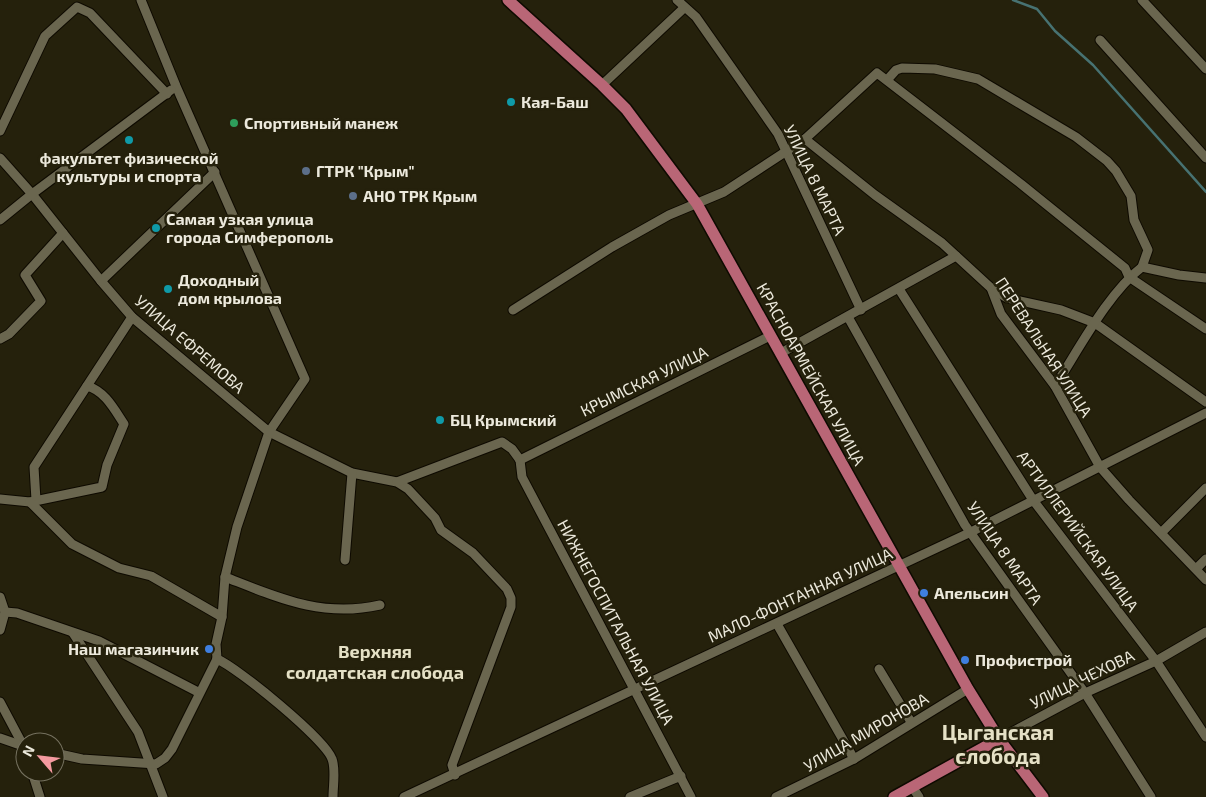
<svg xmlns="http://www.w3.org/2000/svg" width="1206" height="797" font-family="'Exo 2',sans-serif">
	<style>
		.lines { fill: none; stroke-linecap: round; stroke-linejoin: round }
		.stream { stroke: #477272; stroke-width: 2.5 }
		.minor-casing { stroke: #0e0a00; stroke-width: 11 }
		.major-casing { stroke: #0e0a00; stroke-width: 14 }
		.minor { stroke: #6a664f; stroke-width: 9 }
		.major { stroke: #b96676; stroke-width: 11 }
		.culture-dot { fill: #0f9aa8; stroke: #25210c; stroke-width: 2 }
		.leisure-dot { fill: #2e9e5b; stroke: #25210c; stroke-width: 2 }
		.service-dot { fill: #5c6f8a; stroke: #25210c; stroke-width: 2 }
		.shop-dot { fill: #3f7fe0; stroke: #25210c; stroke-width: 2 }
		.labels { text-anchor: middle; stroke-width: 5; stroke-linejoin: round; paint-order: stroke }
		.poi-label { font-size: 16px; font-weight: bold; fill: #ece9dc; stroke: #25210c; text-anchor: start }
		.street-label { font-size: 16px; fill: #ece9dc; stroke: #25210c }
		.neighbourhood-label { font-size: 18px; font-weight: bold; fill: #e5e1c6; stroke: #25210c }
		.district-label { font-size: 21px; font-weight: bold; fill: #e5e1c6; stroke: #25210c }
	</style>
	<rect width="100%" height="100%" fill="#25210c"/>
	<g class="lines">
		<!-- stream -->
		<path class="stream" d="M1013,0L1037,9L1055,31L1093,65L1206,192"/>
		<defs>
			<g id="minor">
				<path d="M141,0L176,86L305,379L269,432L237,527L225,577L222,617L216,644L217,659"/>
				<path d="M677,0L696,17L778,134L861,310"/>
				<path d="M1142,0L1206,69"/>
				<path d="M1100,40L1206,158"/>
				<path d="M888,79L896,70L902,68L935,69L978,79L1076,137L1107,161L1116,171L1131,196L1134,220L1148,250L1142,267"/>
				<path d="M602,85L684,8"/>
				<path d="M0,131L45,36L77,7L90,13L167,94"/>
				<path d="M805,139L875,195L942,243L991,288L1001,314L1055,386L1100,467L1129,500L1206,580"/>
				<path d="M0,158L32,194L101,281L132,317L269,432L352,473L397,482L408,489L435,518L441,530L473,553L507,589L511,598V607L452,765L455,775"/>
				<path d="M0,220L32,194L171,90"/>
				<path d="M101,281L215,172"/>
				<path d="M991,288L1007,298L1061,310L1095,323L1206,402"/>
				<path d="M899,289L1033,500L1156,661L1206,737"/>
				<path d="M513,310L612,247L669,215L724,192L805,139L877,73L1021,184L1125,268L1129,277L1206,329"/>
				<path d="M848,317L965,525L1085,693L1151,797"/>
				<path d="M0,339L9,334L41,301L25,275L63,233"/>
				<path d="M781,353L956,256"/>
				<path d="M1055,386C1079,349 1108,293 1142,267L1179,275L1206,278"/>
				<path d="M520,460L522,477L691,797"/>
				<path d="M520,460L770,336"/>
				<path d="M397,482L502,442L512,449L520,460"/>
				<path d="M0,499L30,502L102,487L107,465L124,424C114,409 105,391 87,386"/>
				<path d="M36,500L34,467L132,317"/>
				<path d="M30,502L72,544L119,568L151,576L222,617"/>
				<path d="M1162,532L1206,488"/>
				<path d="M345,560L352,473"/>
				<path d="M1197,568L1206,559"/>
				<path d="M225,577C279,598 322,618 380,605"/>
				<path d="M0,597L5,612L0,630"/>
				<path d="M5,612L17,613L99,641L198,692"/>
				<path d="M777,624L854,759"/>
				<path d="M73,633L138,732L163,797"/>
				<path d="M217,659C238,668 325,739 332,759C336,769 333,786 333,797"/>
				<path d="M879,669L911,722"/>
				<path d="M0,702L25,749"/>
				<path d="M0,738L23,746"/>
				<path d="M999,739L1085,693L1156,661L1206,632"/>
				<path d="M55,753L82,759L156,764L165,758L172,749L217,659"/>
				<path d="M32,772L40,797"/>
				<path d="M913,788L919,797"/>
				<path d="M404,797L971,532L1206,413"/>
				<path d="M630,797L681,776"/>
				<path d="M776,797L854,759L968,689"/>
			</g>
			<g id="major">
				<path d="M508,0L602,85L626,109L697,204L968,689L999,739L1043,797"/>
				<path d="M894,797L999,739"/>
			</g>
		</defs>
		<!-- minor casing -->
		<use href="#minor" class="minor-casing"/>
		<!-- major casing -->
		<use href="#major" class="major-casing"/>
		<!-- minor -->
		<use href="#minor" class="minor"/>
		<!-- major -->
		<use href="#major" class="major"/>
	</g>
	<!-- markers -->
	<g class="culture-dot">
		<circle cx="511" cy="102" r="5"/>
		<circle cx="129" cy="140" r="5"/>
		<circle cx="156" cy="228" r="5"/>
		<circle cx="168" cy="289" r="5"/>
		<circle cx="440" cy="420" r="5"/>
	</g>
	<circle class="leisure-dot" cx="234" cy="123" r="5"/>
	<g class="service-dot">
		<circle cx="306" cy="171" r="5"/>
		<circle cx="353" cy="196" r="5"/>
	</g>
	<g class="shop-dot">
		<circle cx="924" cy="593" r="5"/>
		<circle cx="209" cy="649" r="5"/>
		<circle cx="965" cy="660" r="5"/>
	</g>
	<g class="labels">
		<!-- poi labels -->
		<g class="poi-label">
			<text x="521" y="108">Кая-Баш</text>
			<text x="244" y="129">Спортивный манеж</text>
			<text x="129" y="164" text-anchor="middle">факультет физической<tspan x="129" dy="18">культуры и спорта</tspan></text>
			<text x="316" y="177">ГТРК "Крым"</text>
			<text x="363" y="202">АНО ТРК Крым</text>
			<text x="166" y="225">Самая узкая улица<tspan x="166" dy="18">города Симферополь</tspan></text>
			<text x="178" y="286">Доходный<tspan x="178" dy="18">дом крылова</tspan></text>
			<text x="450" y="426">БЦ Крымский</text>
			<text x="934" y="599">Апельсин</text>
			<text x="199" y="655" text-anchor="end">Наш магазинчик</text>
			<text x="975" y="666">Профистрой</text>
		</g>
		<!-- street labels -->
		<g class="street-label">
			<text transform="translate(815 180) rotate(64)" y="6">УЛИЦА 8 МАРТА</text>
			<text transform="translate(190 344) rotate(41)" y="6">УЛИЦА ЕФРЕМОВА</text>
			<text transform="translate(1044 347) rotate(57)" y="6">ПЕРЕВАЛЬНАЯ УЛИЦА</text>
			<text transform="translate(811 374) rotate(61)" y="6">КРАСНОАРМЕЙСКАЯ УЛИЦА</text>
			<text transform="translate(644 381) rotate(-26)" y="6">КРЫМСКАЯ УЛИЦА</text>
			<text transform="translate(1078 531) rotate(54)" y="6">АРТИЛЛЕРИЙСКАЯ УЛИЦА</text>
			<text transform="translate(1005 553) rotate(56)" y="6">УЛИЦА 8 МАРТА</text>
			<text transform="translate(800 595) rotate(-25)" y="6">МАЛО-ФОНТАННАЯ УЛИЦА</text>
			<text transform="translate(616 622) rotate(62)" y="6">НИЖНЕГОСПИТАЛЬНАЯ УЛИЦА</text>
			<text transform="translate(1082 679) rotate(-26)" y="6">УЛИЦА ЧЕХОВА</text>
			<text transform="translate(866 732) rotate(-30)" y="6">УЛИЦА МИРОНОВА</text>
		</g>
		<!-- neighbourhood labels -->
		<g class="neighbourhood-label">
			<text x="375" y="658">Верхняя<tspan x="375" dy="21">солдатская слобода</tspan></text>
		</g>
		<!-- district labels -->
		<g class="district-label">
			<text x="998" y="740">Цыганская<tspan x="998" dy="24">слобода</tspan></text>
		</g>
	</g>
	<!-- north arrow -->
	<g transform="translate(40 757) rotate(298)"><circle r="24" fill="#25210c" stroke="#75715f"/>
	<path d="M0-4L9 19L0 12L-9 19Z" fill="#f49aa0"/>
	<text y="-8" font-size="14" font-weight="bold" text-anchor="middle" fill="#ece9dc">N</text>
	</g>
</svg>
